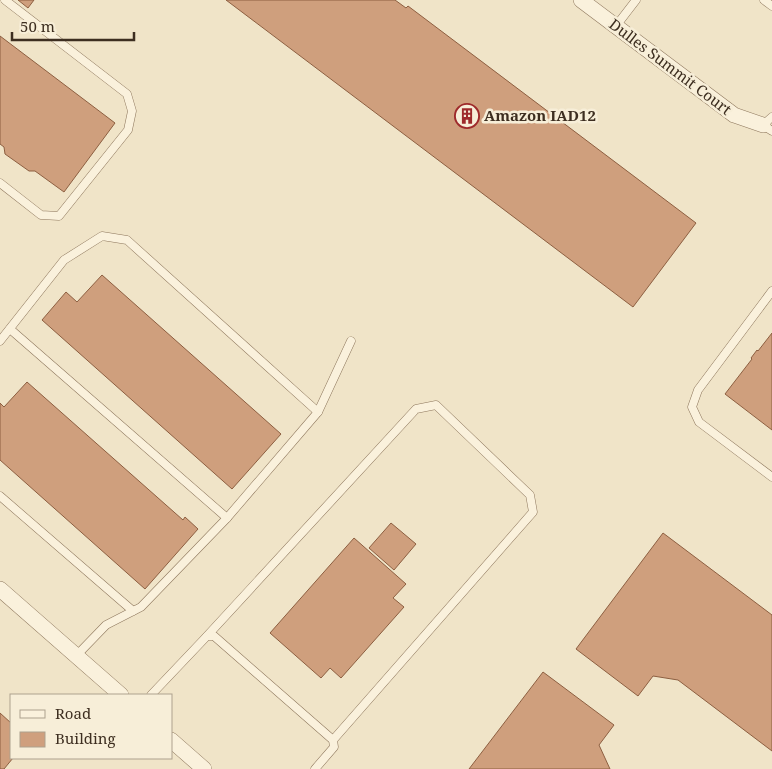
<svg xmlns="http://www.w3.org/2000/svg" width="772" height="769" font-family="'Noto Serif',serif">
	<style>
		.building { fill: #cf9f7d; stroke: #8d5f41 }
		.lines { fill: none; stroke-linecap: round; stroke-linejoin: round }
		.lane-casing { stroke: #8d765c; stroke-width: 9 }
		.street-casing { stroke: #8d765c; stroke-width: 16 }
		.lane { stroke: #faf1dc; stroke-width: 8 }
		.street { stroke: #faf1dc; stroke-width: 15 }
		.labels { text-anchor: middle; stroke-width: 5; stroke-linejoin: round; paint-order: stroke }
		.street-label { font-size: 15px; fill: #3d2e20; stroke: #f7eed8 }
		.poi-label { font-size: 15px; font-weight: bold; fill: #3d2e20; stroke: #f7eed8; text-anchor: start }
	</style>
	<rect width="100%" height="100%" fill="#f0e4c8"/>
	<!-- building -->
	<g class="building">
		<path d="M18,0H34L28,8Z"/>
		<path d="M226,0H395L406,8L408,6L696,223L633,307Z"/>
		<path d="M0,36L115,123L64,192L35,171H29L5,154L4,147L0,144Z"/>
		<path d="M102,275L281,434L232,489L42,320L66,292L77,302Z"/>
		<path d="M772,333V430L725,394L752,359L751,358L757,350L758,351Z"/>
		<path d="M27,382L183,520L185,517L198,529L145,589L0,460V403L4,407Z"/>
		<path d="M391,523L416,544L394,570L369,548Z"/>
		<path d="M663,533L772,615V751L678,680L653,676L638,696L576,649Z"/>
		<path d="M354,538L406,584L393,598L404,607L341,678L330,668L321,678L270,633Z"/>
		<path d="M543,672L614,725L599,745L610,769H469Z"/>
		<path d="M0,713L11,723V758H13L4,769H0Z"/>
	</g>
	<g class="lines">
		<defs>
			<g id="lane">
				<path d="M764,0L772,6"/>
				<path d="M616,26L636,0"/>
				<path d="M772,117L763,125L772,131"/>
				<path d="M0,183L41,215L59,216L128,130L132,111L127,94L5,0"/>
				<path d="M772,291L698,390L692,407L699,422L772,477"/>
				<path d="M10,329L227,518"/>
				<path d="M0,341L64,260L102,236L127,240L318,412"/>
				<path d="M0,496L133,611"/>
				<path d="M207,636L416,409L436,405L530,495L533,512L333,740"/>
				<path d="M76,656L106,625L141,607L227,518L318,412L351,341"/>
				<path d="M151,695L207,636H214L333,740L334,747L315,769"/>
			</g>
			<g id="street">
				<path d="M581,0L734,115L763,125"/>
				<path d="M0,589L121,695"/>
				<path d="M171,740L204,769"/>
			</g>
		</defs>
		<!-- lane casing -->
		<use href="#lane" class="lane-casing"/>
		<!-- street casing -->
		<use href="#street" class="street-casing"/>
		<!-- lane -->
		<use href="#lane" class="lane"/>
		<!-- street -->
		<use href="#street" class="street"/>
	</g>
	<!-- icons -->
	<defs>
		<symbol id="building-ring" viewBox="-11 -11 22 22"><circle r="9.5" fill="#f7eed8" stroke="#9e2a2b" stroke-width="1.5"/><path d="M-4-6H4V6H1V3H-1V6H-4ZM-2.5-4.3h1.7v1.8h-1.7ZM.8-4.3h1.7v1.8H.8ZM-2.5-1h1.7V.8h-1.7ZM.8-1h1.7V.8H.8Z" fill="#9e2a2b"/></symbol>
	</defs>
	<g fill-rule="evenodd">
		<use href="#building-ring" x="453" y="102" width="28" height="28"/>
	</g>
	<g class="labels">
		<!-- street labels -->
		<g class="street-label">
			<text transform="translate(670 67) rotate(37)" y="5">Dulles Summit Court</text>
		</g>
		<!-- poi labels -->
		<g class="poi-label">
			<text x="484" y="121">Amazon IAD12</text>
		</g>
	</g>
	<!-- legend -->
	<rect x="10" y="694" width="162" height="65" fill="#f7eed8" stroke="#ada18e"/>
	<rect x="20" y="710" width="25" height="8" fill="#faf1dc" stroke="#ada18e"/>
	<text x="55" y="719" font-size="15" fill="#3d2e20">Road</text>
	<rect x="20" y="732" width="25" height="15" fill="#cf9f7d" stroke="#ada18e"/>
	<text x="55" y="744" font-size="15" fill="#3d2e20">Building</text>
	<!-- scale -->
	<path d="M12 32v8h122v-8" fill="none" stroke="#3d2e20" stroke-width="2.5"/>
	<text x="20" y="32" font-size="15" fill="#3d2e20" stroke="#f7eed8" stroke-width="4" paint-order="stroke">50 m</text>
</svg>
